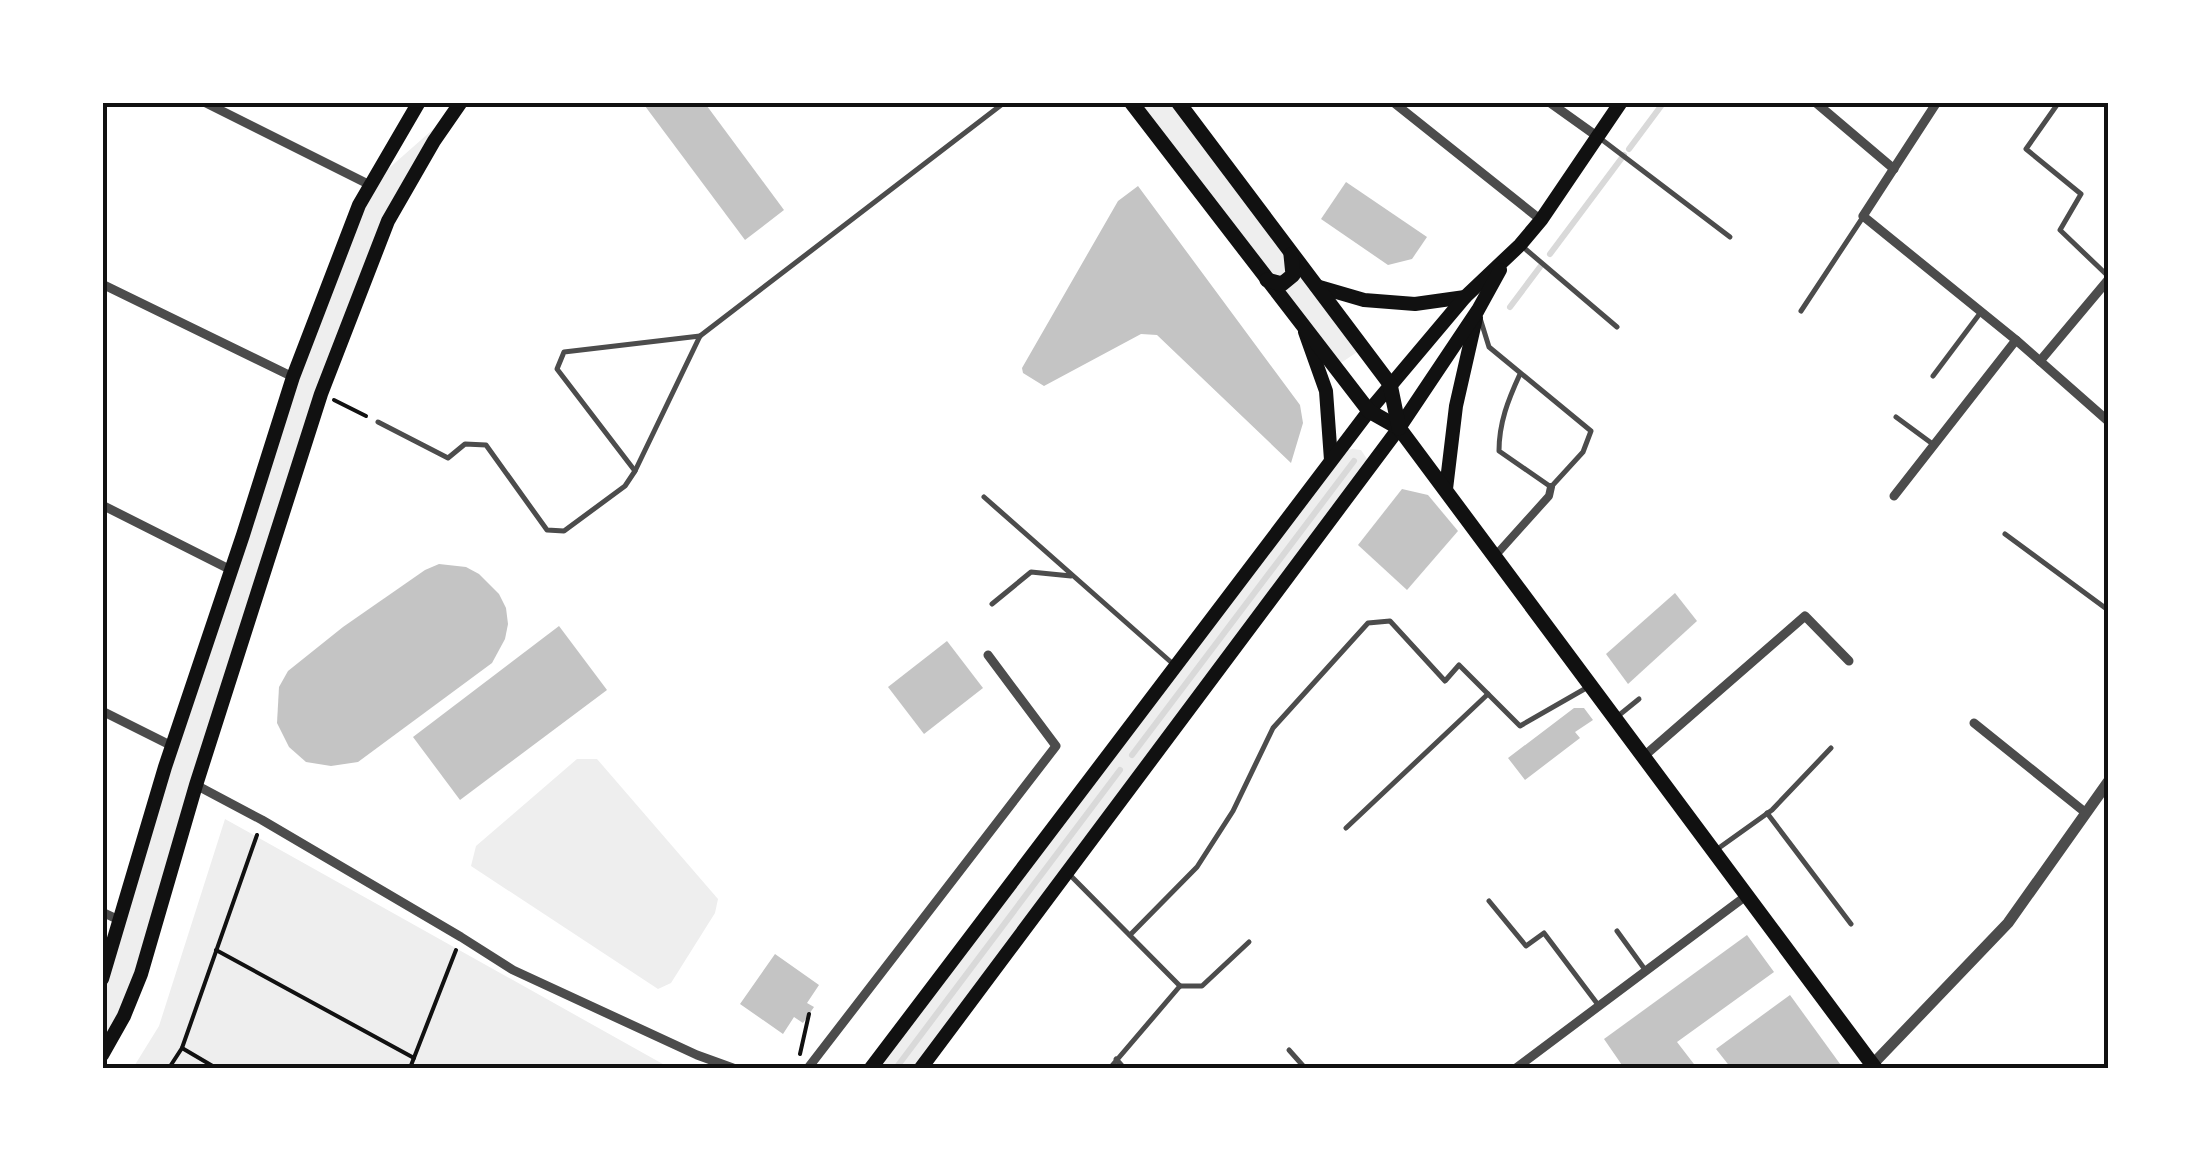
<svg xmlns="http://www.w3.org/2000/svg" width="2211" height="1171" font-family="'Sofia Sans Condensed',sans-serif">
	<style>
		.green { fill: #eee }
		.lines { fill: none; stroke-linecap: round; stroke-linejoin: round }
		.stream { stroke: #d9d9d9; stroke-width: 6 }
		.building { fill: #c4c4c4 }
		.path { stroke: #111; stroke-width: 4 }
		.service { stroke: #4c4c4c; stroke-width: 5 }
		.pedestrian { stroke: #4c4c4c; stroke-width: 8 }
		.minor { stroke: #4c4c4c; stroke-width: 9 }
		.tertiary { stroke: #4c4c4c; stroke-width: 11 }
		.secondary { stroke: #111; stroke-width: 14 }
		.primary { stroke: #111; stroke-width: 15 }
		.neatline { fill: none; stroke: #111; stroke-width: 4 }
	</style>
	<rect width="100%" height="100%" fill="#fff"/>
	<!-- green -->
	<g class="green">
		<path d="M1131,103H1178L1363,348L1335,367Z"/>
		<path d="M456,109L388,221L321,394L141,974L103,1055V979L293,377L370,185Z"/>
		<path d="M1352,449L1361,450L1367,459L1368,469L921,1068H871L1345,450Z"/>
		<path d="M577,759H597L718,899L715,913L671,983L658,989L471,866L476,846Z"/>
		<path d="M225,819L670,1068H133L159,1026Z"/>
	</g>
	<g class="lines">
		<!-- stream -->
		<g class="stream">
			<path d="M1629,149L1664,102"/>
			<path d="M1550,254L1624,155"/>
			<path d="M1510,307L1540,267"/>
			<path d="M1132,755L1354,461"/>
			<path d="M896,1068L1120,770"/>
		</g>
	</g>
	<!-- building -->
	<g class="building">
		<path d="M642,102H704L784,210L745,240Z"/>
		<path d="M1346,182L1427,237L1412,259L1388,265L1321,219Z"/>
		<path d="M1138,186L1300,405L1303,423L1291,463L1157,335L1141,334L1044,386L1023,373L1022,368L1118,201Z"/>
		<path d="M1402,489L1428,495L1458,531L1407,590L1358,545Z"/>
		<path d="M439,564L466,567L479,574L499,594L506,608L508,624L505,639L492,663L358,762L331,766L306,762L289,747L277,723L279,687L288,671L343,627L425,570Z"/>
		<path d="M1675,593L1697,621L1628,684L1606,654Z"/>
		<path d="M559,626L607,690L460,800L413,737Z"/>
		<path d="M947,641L983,688L924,734L888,687Z"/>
		<path d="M1574,708H1584L1593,720L1575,732L1580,738L1525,780L1508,758Z"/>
		<path d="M1747,935L1774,972L1677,1042L1697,1068H1624L1604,1039Z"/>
		<path d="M775,954L819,985L807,1003L814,1007L803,1023L794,1017L783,1034L740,1004Z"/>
		<path d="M1790,995L1843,1068H1731L1716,1049Z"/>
	</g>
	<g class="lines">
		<!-- path -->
		<g class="path">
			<path d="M334,400L366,416"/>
			<path d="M216,950L414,1058"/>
			<path d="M182,1048L216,1068"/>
			<path d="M800,1054L809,1014"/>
			<path d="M169,1068L182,1048L257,835"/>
			<path d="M410,1068L456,950"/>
		</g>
		<!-- service -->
		<g class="service">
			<path d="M2059,102L2026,149L2081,194L2060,230L2108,276"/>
			<path d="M1601,139L1730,237"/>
			<path d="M1523,247L1617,327"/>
			<path d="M1801,311L1863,217"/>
			<path d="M1480,318L1489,347L1591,431L1583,452L1551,487L1499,451C1499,423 1508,400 1520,374"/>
			<path d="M1933,376L1981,312"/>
			<path d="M1896,417L1934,445"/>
			<path d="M378,422L448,458L465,444L486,445L547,530L564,531L625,486L635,471L700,336L1005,102"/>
			<path d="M635,471L557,369L564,352L700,336"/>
			<path d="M984,497L1172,663"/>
			<path d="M2005,534L2108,610"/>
			<path d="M992,604L1031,572L1071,576"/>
			<path d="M1618,716L1639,699"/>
			<path d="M1767,813L1851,924"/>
			<path d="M1346,828L1488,694"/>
			<path d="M1716,850L1772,810L1831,748"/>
			<path d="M1070,875L1180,986"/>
			<path d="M1489,901L1526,946L1544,933L1599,1006"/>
			<path d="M1617,931L1646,971"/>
			<path d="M1130,935L1197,867L1233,811L1273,728L1368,623L1390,621L1445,681L1459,665L1520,726L1588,687"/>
			<path d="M1180,986H1202L1249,942"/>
			<path d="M1289,1050L1305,1068"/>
			<path d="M1116,1059L1124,1068"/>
			<path d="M1110,1068L1180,986"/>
		</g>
		<!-- pedestrian -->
		<path class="pedestrian" d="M1495,556L1549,496L1551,487"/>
		<!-- minor -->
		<g class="minor">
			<path d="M204,102L370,185"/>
			<path d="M1393,102L1541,220"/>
			<path d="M1549,102L1598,137"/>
			<path d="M1815,102L1894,169"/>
			<path d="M1937,102L1863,216L2016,340L2108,421"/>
			<path d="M102,284L293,377"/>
			<path d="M2040,361L2108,280"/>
			<path d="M1894,496L2016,340"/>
			<path d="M102,505L231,570"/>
			<path d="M102,711L172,746"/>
			<path d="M1974,723L2086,813"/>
			<path d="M1643,757L1805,616L1849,661"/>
			<path d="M196,785L262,820L461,937L513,970L697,1055L733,1068"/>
			<path d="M102,912L119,920"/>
			<path d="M808,1068L1056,746L988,655"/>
			<path d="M1516,1068L1746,896"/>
		</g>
		<!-- tertiary -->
		<path class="tertiary" d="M1872,1065L2008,923L2108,782"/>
		<!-- secondary -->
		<g class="secondary">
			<path d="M1316,286L1364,300L1415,304L1465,297"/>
			<path d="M1305,332L1326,391L1331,460"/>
			<path d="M1446,489L1456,406L1476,318"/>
			<path d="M102,979L165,767L243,535L293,377L359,205L419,102"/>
			<path d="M102,1055L124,1016L141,974L196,785L321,394L388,221L434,141L461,102"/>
			<path d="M871,1068L1369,411L1465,297L1520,245L1541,220L1621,102"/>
			<path d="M921,1068L1399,428L1478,310L1500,270"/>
		</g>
		<!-- primary -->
		<g class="primary">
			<path d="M1131,102L1369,411L1399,428L1875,1068"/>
			<path d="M1178,102L1390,384L1399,428"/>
			<path d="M1267,280L1282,284L1293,275L1291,255"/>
		</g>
	</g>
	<!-- border -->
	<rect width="2211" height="1171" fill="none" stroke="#ffffff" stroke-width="210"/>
	<rect x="105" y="105" width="2001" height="961" class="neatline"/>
</svg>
